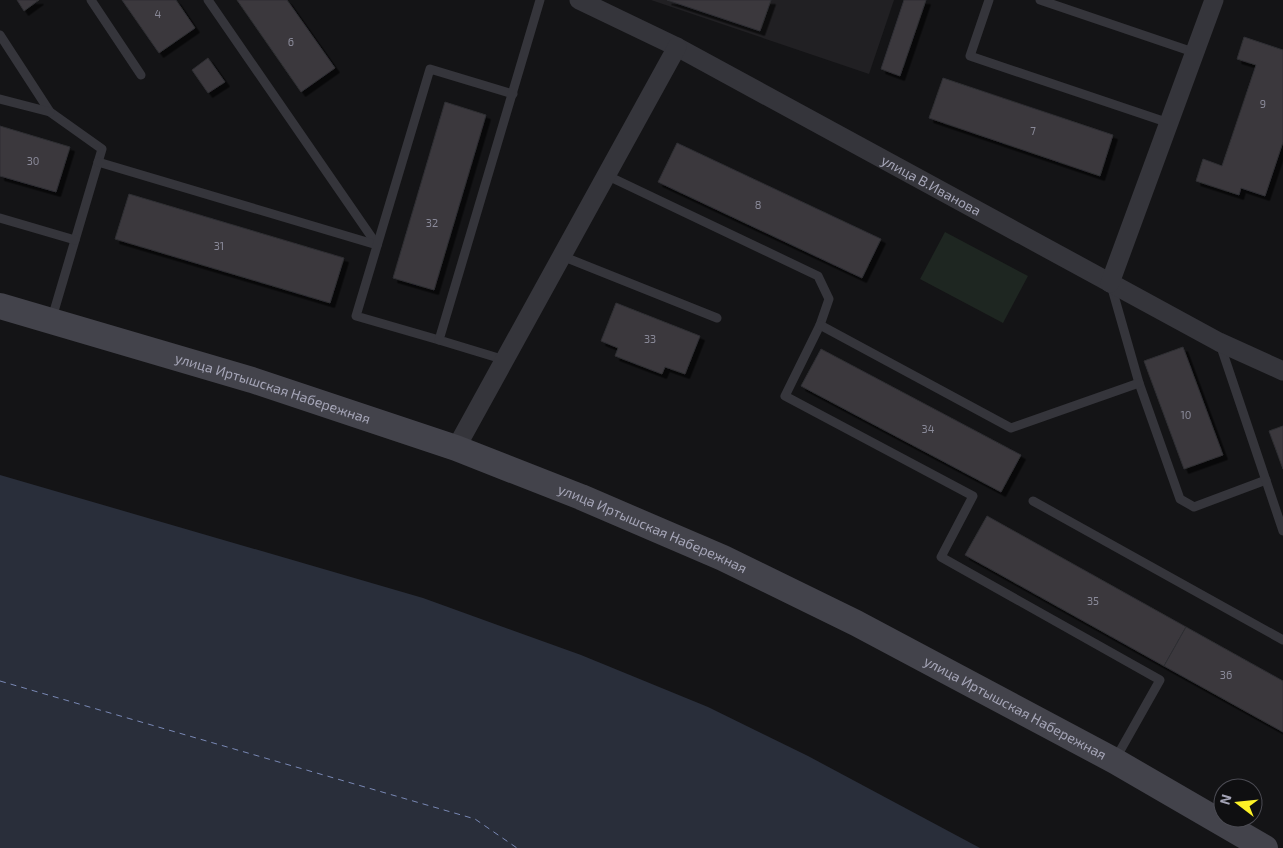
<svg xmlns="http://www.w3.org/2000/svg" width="1283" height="848" font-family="'Exo 2',sans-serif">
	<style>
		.built { fill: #212023 }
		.green { fill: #1e2621 }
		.water { fill: #292e3a }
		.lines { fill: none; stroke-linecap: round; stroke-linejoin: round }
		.ferry { stroke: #7988b4; stroke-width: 1; stroke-dasharray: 6 5; stroke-linecap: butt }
		.building { fill: #3a393e; stroke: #2f2e32; filter: url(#shadow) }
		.lane { stroke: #35353b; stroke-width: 9 }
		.street { stroke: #35353b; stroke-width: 19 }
		.secondary { stroke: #43434b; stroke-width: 26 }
		.labels { text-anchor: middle; stroke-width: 4; stroke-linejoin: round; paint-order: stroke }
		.number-label { font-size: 11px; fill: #8a8a99 }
		.street-label { font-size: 14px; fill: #a5a5b7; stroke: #0f0f11 }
	</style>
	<defs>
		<filter id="shadow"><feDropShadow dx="4.5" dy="4.5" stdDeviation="0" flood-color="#0009"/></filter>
	</defs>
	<rect width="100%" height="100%" fill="#141416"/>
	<!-- built -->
	<path class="built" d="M651,0H894L869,74Z"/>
	<!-- green -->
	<path class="green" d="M945,232L1028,276L1003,323L920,279Z"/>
	<!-- water -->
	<path class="water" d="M0,475L423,598L581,655L708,707L808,756L980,848H0Z"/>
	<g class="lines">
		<!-- ferry -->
		<path class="ferry" d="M0,681L475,819L517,848"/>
	</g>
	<!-- building -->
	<g class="building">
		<path d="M17,0H39L24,11Z"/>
		<path d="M122,0H176L195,28L159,53Z"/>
		<path d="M237,0H287L335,68L301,92Z"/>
		<path d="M667,0H771L760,31Z"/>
		<path d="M904,0H926L900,76L881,69Z"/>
		<path d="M1244,37L1283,50V142L1265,196L1241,188L1239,195L1196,181L1203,159L1222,166L1256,65L1237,59Z"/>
		<path d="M208,58L225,82L208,93L192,70Z"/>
		<path d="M943,78L1113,135L1100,176L929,118Z"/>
		<path d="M445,102L486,115L434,290L393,278Z"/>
		<path d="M0,126L70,147L56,192L0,176Z"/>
		<path d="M677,143L881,239L862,278L658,182Z"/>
		<path d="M129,194L344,258L330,303L115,239Z"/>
		<path d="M616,303L700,336L685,374L665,367L662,374L615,356L618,348L601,341Z"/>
		<path d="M1183,347L1223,455L1184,469L1144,361Z"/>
		<path d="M821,349L1021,455L1001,492L801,386Z"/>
		<path d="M1283,426V469L1269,431Z"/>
		<path d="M987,516L1186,627L1164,666L965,555Z"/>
		<path d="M1186,627L1283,681V732L1164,666Z"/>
	</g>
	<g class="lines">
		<!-- lane -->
		<g class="lane">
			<path d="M91,0L141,75"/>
			<path d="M208,0L377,245"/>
			<path d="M989,0L970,56L1169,123"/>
			<path d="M1040,0L1196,53"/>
			<path d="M0,35L50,112L102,149L52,318"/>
			<path d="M0,99L50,112"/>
			<path d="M98,162L377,245"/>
			<path d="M606,175L818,276L829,299L820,325L785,396L973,496L941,557L1160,680L1116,758"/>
			<path d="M0,218L75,240"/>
			<path d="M562,256L717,318"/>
			<path d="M1111,285L1139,383L1180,499L1194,507L1266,480"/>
			<path d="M820,325L1011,428L1139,383"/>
			<path d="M439,340L356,316L430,69L513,94"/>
			<path d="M1220,344L1283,531"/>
			<path d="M505,360L439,340L540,0"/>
			<path d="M1033,501L1283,640"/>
		</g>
		<!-- street -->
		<g class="street">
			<path id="s1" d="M579,0L677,47L1219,342L1283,371"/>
			<path d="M1110,283L1214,0"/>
			<path d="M456,448L677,47"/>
		</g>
		<!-- secondary -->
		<path class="secondary" id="s2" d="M0,306L252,380L456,448L581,497L723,558L856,623L1115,761L1265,848"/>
	</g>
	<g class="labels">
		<!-- number labels -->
		<g class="number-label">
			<text x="158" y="18">4</text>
			<text x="291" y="46">6</text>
			<text x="1263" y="108">9</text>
			<text x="1033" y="135">7</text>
			<text x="33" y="165">30</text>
			<text x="758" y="209">8</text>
			<text x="432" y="227">32</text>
			<text x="219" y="250">31</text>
			<text x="650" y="343">33</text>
			<text x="1186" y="419">10</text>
			<text x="928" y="433">34</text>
			<text x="1093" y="605">35</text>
			<text x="1226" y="679">36</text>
		</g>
		<!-- street labels -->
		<g class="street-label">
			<text dy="5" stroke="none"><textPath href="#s1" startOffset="398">улица В.Иванова</textPath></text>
			<text dy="5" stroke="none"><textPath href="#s2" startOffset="285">улица Иртышская Набережная</textPath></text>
			<text dy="5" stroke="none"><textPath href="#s2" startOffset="690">улица Иртышская Набережная</textPath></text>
			<text dy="5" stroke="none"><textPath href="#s2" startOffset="1095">улица Иртышская Набережная</textPath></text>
		</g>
	</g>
	<!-- north arrow -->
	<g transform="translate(1238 803) rotate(286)"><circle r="24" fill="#0f0f11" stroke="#4b4b53"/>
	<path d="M0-4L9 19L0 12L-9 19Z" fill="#fcf126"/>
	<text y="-8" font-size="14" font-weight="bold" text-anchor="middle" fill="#a5a5b7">N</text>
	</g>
</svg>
